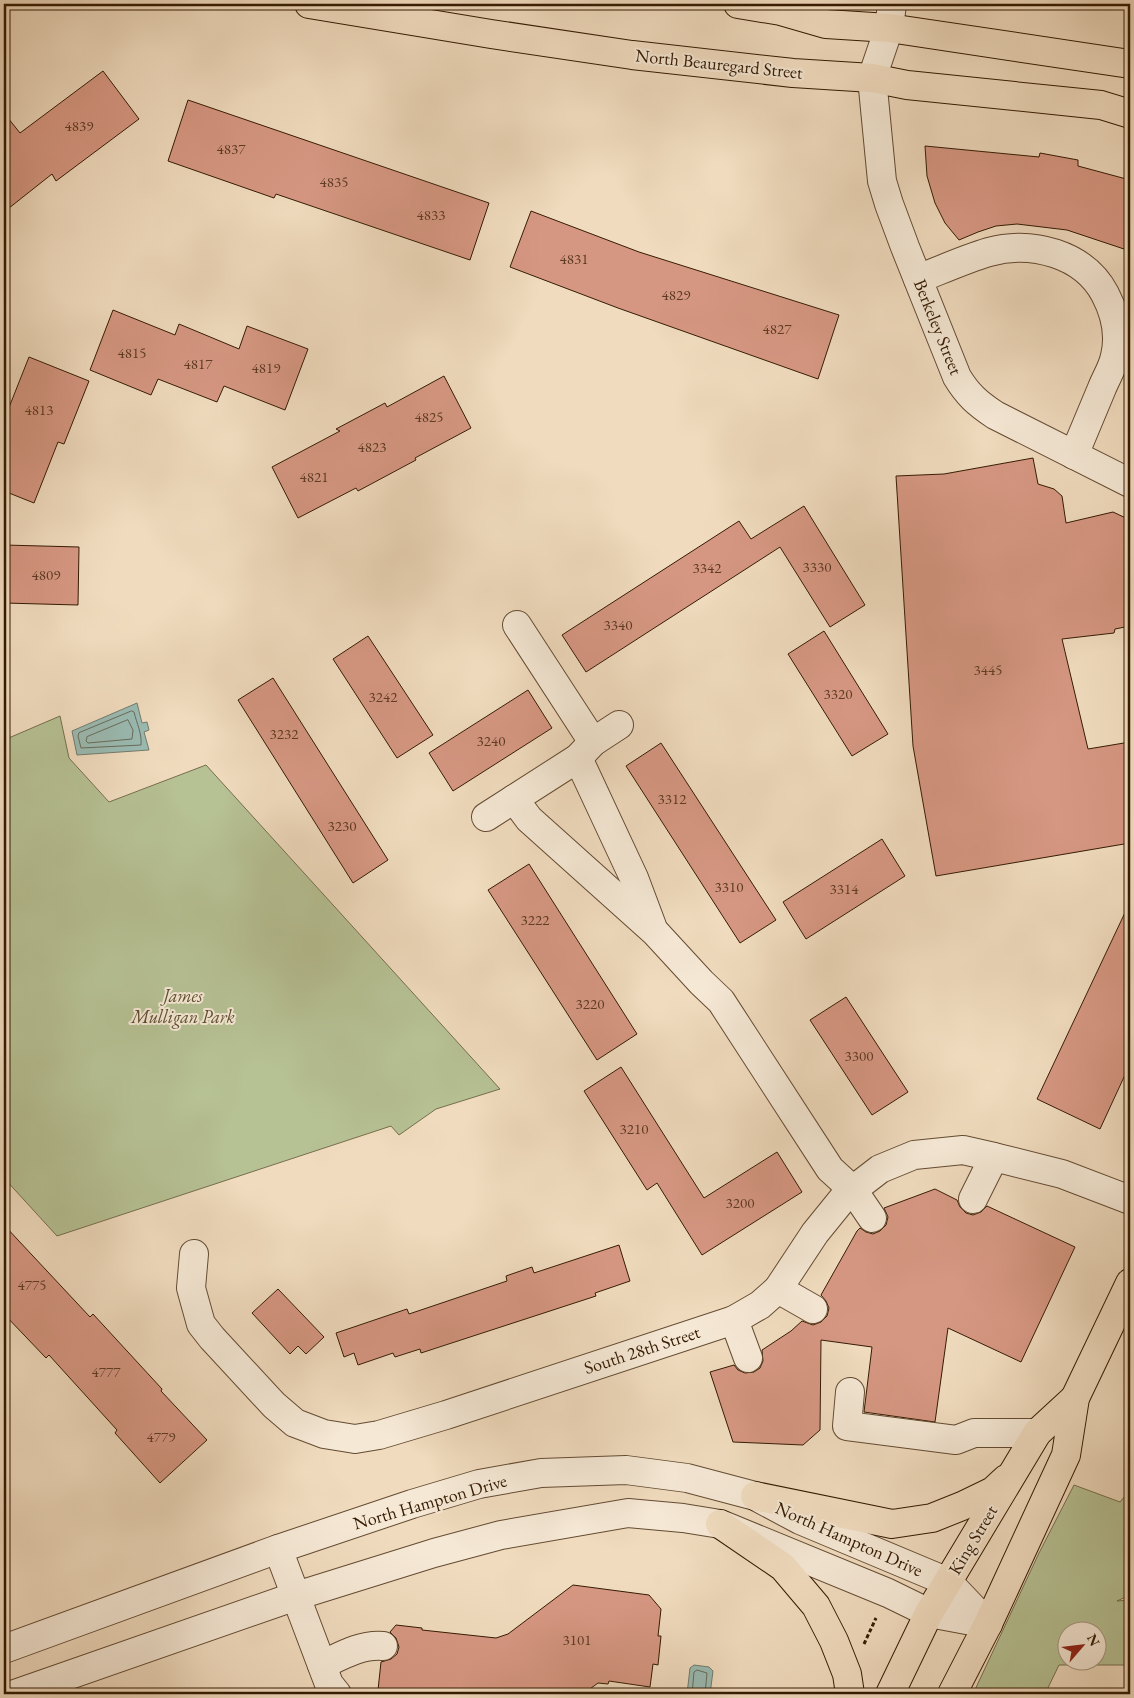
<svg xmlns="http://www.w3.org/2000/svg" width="1134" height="1698" font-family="'EB Garamond',serif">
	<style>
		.green { fill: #b6c194; stroke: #766e4c; fill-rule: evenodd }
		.water { fill: #9abbb3; stroke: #727b6d }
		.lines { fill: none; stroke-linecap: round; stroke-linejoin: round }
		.shore { stroke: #686b5b; stroke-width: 1 }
		.building { fill: #d69782; stroke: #351b03 }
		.minor-casing { stroke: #644b32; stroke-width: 30 }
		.major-casing { stroke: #351b03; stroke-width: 30 }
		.path { stroke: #351b03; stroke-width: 3; stroke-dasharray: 4 2.5; stroke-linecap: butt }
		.minor { stroke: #f5e8d5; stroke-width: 28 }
		.major { stroke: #f0dbbe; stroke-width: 28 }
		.labels { text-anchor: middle; stroke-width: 4; stroke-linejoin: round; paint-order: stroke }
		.number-label { font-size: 15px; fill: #5d3a23 }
		.street-label { font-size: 18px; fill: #351b03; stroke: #f5e8d5 }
		.park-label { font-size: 18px; font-style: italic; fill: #5c4d2e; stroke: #f5e8d5 }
	</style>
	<rect width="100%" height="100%" fill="#f0dbbe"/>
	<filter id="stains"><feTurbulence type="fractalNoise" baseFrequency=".004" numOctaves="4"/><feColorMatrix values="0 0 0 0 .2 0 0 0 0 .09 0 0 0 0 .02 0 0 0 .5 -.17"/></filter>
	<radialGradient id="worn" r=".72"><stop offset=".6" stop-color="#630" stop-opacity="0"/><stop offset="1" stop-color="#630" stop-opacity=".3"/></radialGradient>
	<!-- green -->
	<g class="green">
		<path d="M60,716L69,758L109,802L206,765L500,1089L436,1109L399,1135L391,1126L57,1236L4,1178V740Z"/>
		<path d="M1074,1485L1120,1502L1130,1490V1595L1117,1601L1130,1600V1665H1059L1045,1694H973L1039,1553ZM1066,1630H1096V1660H1066Z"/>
	</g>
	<!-- water -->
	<g class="water">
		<path d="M137,703L142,723L147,722L149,730L144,732L149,750L77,755L72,731Z"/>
		<path d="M694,1665L709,1667L713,1671L710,1694H687L690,1668Z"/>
	</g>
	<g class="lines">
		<!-- shore -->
		<g class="shore">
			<path d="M132,711L134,712C137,724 142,734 141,745L81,748L78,736L79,733Z"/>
			<path d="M128,720L133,730L132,739L88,743L86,741L87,737Z"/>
			<path d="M692,1694L694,1672L697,1670L707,1673L705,1694"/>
		</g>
	</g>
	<!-- building -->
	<g class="building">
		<path d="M103,71L139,119L56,181L52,174L4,212V113L20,133Z"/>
		<path d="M188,100L489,203L470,260L276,194L274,198L168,161Z"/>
		<path d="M925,146L1039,157L1040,153L1078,160V166L1130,180V251L1067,230L1017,224L996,226L978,232L959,240L945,223L935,203L927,176Z"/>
		<path d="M531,211L639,252L839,315L818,379L618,308L510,267Z"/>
		<path d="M113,310L175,335L179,324L239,349L247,326L308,349L285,410L224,386L217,402L158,379L151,395L90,370Z"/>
		<path d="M29,357L89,381L64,444L58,442L34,503L4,491V420Z"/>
		<path d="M444,376L471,428L415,458L416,460L358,491L356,488L298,518L272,467L340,431L336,429L385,403L387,407Z"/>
		<path d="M1033,458L1038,484L1054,489L1062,496L1066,523L1113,512L1130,520V626L1115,629L1114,633L1062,639L1088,749L1130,742V843L936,876L913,746L896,476L944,474Z"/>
		<path d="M804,506L865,605L830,627L780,547L586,672L562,635L739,521L751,539Z"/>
		<path d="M4,545L79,547L78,605L4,603Z"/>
		<path d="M824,631L888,734L852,756L788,654Z"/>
		<path d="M368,636L433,735L397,758L333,659Z"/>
		<path d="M273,678L388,860L353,883L238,700Z"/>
		<path d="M528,690L552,728L453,791L429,753Z"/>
		<path d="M661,743L776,920L740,943L626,766Z"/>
		<path d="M882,839L905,876L806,939L783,902Z"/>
		<path d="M529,864L637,1034L597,1060L488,890Z"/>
		<path d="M1130,902V1064L1100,1129L1037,1099Z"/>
		<path d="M846,997L908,1092L872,1115L810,1020Z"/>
		<path d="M621,1067L704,1198L777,1152L802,1192L702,1255L657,1183L647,1190L584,1091Z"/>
		<path d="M935,1189L957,1200L960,1207L966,1213L973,1215L981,1212L987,1206L1075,1247L1021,1362L948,1328L935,1422L864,1412L872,1347L821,1340L820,1430L803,1445L733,1442L710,1372L734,1365L738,1370L745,1373L754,1372L760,1368L763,1361L762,1350L791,1331L802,1321L813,1325L821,1322L827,1316L829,1308L826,1301L821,1295L857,1231L860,1228L866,1232L873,1234L880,1231L886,1225L888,1217L884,1208Z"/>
		<path d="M4,1225L90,1317L93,1314L162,1389L161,1391L207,1440L160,1483L115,1433L117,1430L49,1355L46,1358L4,1314Z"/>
		<path d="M619,1245L630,1281L595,1293L596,1296L421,1353L420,1349L395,1357L393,1353L358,1365L354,1353L344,1357L336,1333L407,1309L409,1314L507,1281L506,1276L532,1267L534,1273Z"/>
		<path d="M278,1289L324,1337L306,1354L298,1346L290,1354L252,1313Z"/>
		<path d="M573,1585L649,1595L661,1609L658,1636H661L658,1665L653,1664L650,1687L609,1681L608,1684L598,1683L583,1694H380L381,1690H378L381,1662L391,1659L397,1654L399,1647L396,1638L390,1632L396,1625L422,1628V1630L496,1638L508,1634Z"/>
	</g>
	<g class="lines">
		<defs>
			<g id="minor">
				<path d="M892,4L889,28L872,78L882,181L889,204L905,247L957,377C968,395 977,403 995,415L1130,483"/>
				<path d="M918,279C941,270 965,259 989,252C1032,240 1084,254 1105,294C1115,313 1120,335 1115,356C1113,367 1106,378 1102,388C1093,410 1083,433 1074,455"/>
				<path d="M517,625L593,742"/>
				<path d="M578,758L634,878L652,926"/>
				<path d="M514,799L529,819L655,932L701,982L721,1001L830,1169L853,1190L872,1218"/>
				<path d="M486,817L578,758L593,742L619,725"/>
				<path d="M973,1199L994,1157"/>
				<path d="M194,1254L191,1288L201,1324L212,1338L274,1405L295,1423L324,1434L355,1439L379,1435L446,1415L734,1320L760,1305L778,1289L815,1233L845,1196L880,1169L914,1155L963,1150L994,1157L1062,1174L1130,1200"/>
				<path d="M778,1289L813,1309"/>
				<path d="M734,1320L748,1358"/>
				<path d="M850,1392L847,1426L956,1440L974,1433H1037"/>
				<path d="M278,1549L329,1684L337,1694"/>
				<path d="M4,1649L278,1549L412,1504L479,1484L541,1473L626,1470L687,1478L755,1496L800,1520L948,1582L988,1624"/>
				<path d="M322,1665C341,1656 361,1644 383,1646"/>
				<path d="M15,1694L296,1596L434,1553L501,1535L628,1513L683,1518L720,1524L888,1593L929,1613L988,1624"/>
			</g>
			<g id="major">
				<path d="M309,4L491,34L632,55L793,73L872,78L907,85L1101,105L1130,114"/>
				<path d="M738,4L781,11L826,24L889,28L1130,64"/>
				<path d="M755,1496L892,1524L932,1518L962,1506L993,1491L1006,1479"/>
				<path d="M720,1524L783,1567L816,1606L834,1641L847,1674L850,1694"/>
				<path d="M890,1694L929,1613L1037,1433L1075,1398"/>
				<path d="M952,1694L988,1624L1066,1455L1075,1398L1130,1283"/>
			</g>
		</defs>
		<!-- minor casing -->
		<use href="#minor" class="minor-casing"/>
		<!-- major casing -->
		<use href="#major" class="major-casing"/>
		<!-- path -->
		<path class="path" d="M864,1644L876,1618"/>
		<!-- minor -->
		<use href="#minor" class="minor"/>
		<!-- major -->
		<use href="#major" class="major"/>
	</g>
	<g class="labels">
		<!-- number labels -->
		<g class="number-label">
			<text x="79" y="131">4839</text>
			<text x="231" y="154">4837</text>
			<text x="334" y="187">4835</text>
			<text x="431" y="220">4833</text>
			<text x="574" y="264">4831</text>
			<text x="676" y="300">4829</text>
			<text x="777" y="334">4827</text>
			<text x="132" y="358">4815</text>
			<text x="198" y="369">4817</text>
			<text x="266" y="373">4819</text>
			<text x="39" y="415">4813</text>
			<text x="429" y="422">4825</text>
			<text x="372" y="452">4823</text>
			<text x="314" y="482">4821</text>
			<text x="817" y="572">3330</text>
			<text x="707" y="573">3342</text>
			<text x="46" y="580">4809</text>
			<text x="618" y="630">3340</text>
			<text x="988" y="675">3445</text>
			<text x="838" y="699">3320</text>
			<text x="383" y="702">3242</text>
			<text x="284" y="739">3232</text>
			<text x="491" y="746">3240</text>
			<text x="672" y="804">3312</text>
			<text x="342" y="831">3230</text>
			<text x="729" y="892">3310</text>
			<text x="844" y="894">3314</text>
			<text x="535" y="925">3222</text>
			<text x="590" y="1009">3220</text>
			<text x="859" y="1061">3300</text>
			<text x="634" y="1134">3210</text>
			<text x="740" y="1208">3200</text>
			<text x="32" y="1290">4775</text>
			<text x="106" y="1377">4777</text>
			<text x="161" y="1442">4779</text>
			<text x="577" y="1645">3101</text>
		</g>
		<!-- street labels -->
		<g class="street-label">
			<text transform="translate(719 64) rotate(6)" y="6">North Beauregard Street</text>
			<text transform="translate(938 327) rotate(68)" y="6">Berkeley Street</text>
			<text transform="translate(642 1350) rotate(-18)" y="6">South 28th Street</text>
			<text transform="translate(430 1502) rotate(-16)" y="6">North Hampton Drive</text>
			<text transform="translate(849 1539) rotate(24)" y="6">North Hampton Drive</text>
			<text transform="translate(973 1540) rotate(-59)" y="6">King Street</text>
		</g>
		<!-- park labels -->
		<g class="park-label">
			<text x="183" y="1002">James<tspan x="183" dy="21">Mulligan Park</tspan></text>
		</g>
	</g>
	<!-- margin -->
	<rect width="1134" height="1698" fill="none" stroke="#f0dbbe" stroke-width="20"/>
	<rect x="5" y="5" width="1124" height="1688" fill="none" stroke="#351b03" stroke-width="2.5"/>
	<rect x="10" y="10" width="1114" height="1678" fill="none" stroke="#351b03"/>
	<!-- north arrow -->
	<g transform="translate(1082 1646) rotate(62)"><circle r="24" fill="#f5e8d5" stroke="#a89681"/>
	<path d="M0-4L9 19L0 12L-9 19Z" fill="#8f2418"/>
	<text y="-8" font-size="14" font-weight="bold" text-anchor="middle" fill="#351b03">N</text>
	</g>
	<rect width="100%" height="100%" filter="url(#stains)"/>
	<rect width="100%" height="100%" fill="url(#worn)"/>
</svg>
